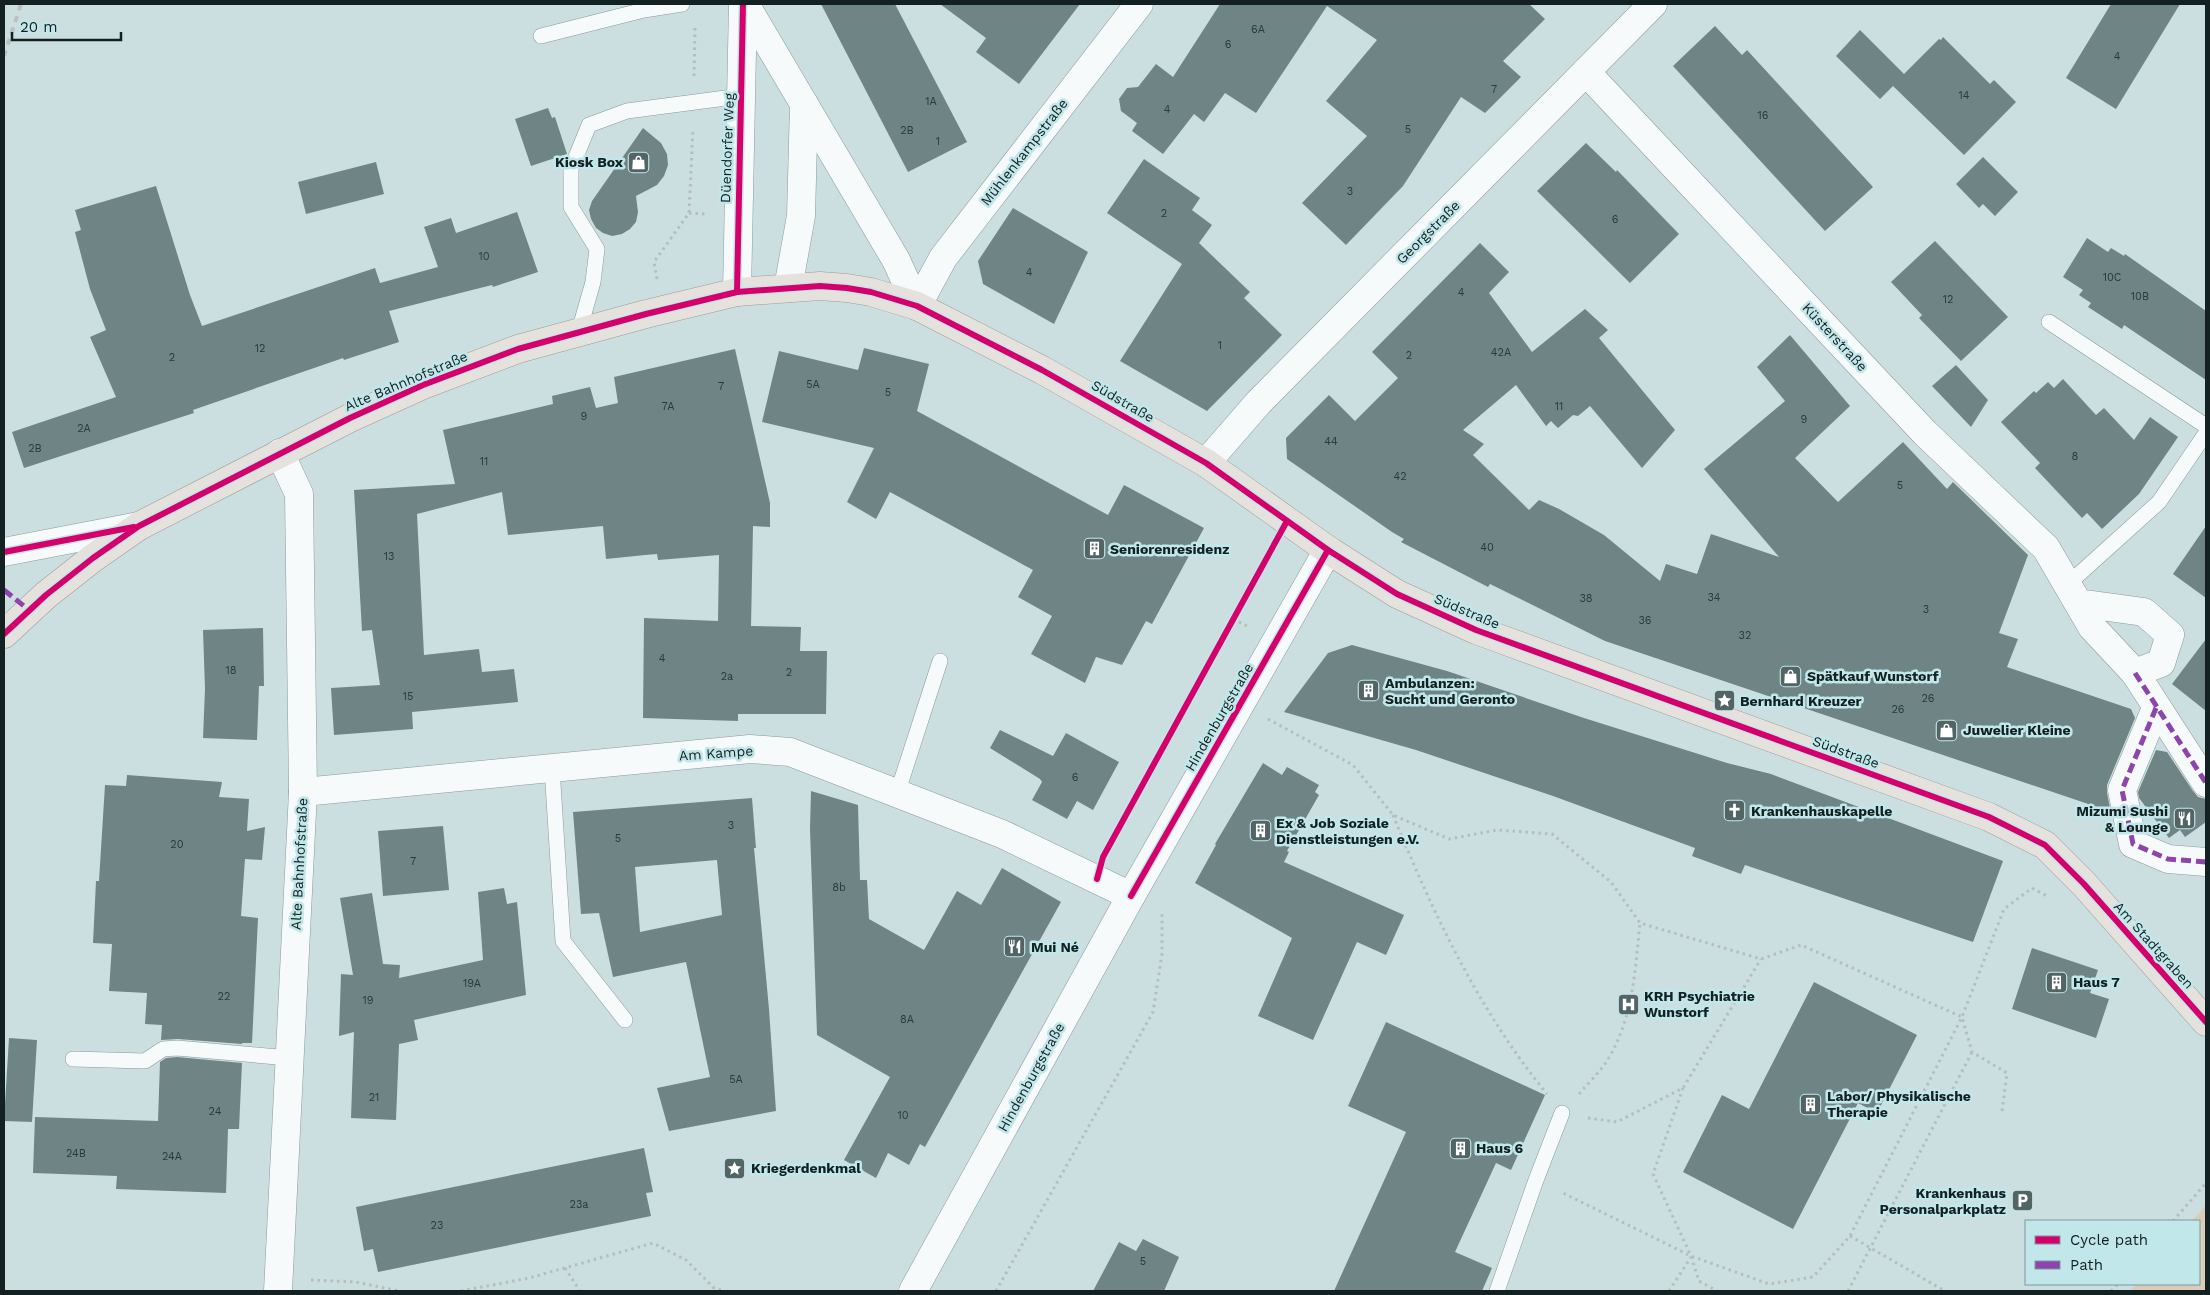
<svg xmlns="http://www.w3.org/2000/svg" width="2210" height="1295" viewBox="0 0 2210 1295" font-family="'Work Sans',sans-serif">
	<rect width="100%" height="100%" fill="#cbdfe1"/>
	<path fill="#dbccb9" d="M2206,1205V1291H2130L2136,1284H2199V1221H2192Z"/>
	<g fill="#6f8485" fill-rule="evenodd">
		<path d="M821,4H895L967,142L908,172Z"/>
		<path d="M940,4H1080L1019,84L976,52L986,38Z"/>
		<path d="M1220,4H1529L1545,19L1503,61L1521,77L1485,113L1461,97L1403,186L1346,245L1302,203L1367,136L1326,101L1377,40L1327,6L1256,113L1225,93L1204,122L1194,114L1163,154L1132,131L1137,123L1121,111L1119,99L1127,88L1138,87L1156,64L1173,77Z"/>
		<path d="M2111,4H2180L2116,109L2066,78Z"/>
		<path d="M1715,26L1742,55L1747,50L1873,187L1825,231L1673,66Z"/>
		<path d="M1860,30L1904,74L1939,39L1941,40L1943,37L1990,84L1994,80L2016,102L1964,155L1893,86L1880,99L1836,56Z"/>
		<path d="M548,108L552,118L555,117L567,154L531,166L515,119Z"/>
		<path d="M643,128L661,143L667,154L668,165L664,176L657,185L636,196L638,212L636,222L630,229L622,234L612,236L603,233L596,228L591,219L589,210L592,201Z"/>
		<path d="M1586,143L1616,172L1617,170L1679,234L1630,283L1537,191Z"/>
		<path d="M1983,157L2018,192L1995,216L1983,204L1979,208L1956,184Z"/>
		<path d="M1144,159L1200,198L1192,210L1212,225L1199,243L1250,292L1244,298L1282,335L1207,411L1120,361L1182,264L1107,213Z"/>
		<path d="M376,162L384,194L306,214L298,182Z"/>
		<path d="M156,186L190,295L202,326L375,268L380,283L438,267L424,227L451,218L456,233L517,212L538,272L493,287L492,285L389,311L399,342L344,360L343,358L193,410L194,413L24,468L12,432L116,397L90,337L106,330L90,289L75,232L81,230L75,210Z"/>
		<path d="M1013,208L1088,252L1054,324L983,284L978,261Z"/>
		<path d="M2087,238L2108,252L2111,248L2124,256L2125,254L2206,311V380L2124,325L2122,329L2088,307L2091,303L2079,295L2083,290L2063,277Z"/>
		<path d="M1935,241L2008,317L1961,361L1919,318L1922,315L1891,282Z"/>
		<path d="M1480,243L1509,272L1489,293L1532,352L1585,309L1608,330L1599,338L1675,430L1642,468L1590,406L1578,416L1573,415L1558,428L1551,421L1546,426L1516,385L1463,430L1484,444L1473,455L1529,510L1539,500L1559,509L1604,535L1660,581L1666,564L1697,574L1711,534L1779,557L1704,469L1785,401L1757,367L1790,335L1850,406L1795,458L1838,502L1903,442L1947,489L1953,482L2028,555L1999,633L2018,639L2007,667L2131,709L2135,718L2107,785V793L2110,808L2106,810L1605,641L1490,584L1488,587L1401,542L1404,539L1392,532L1287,459L1286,438L1329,395L1355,421L1398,378L1372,352Z"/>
		<path d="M864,348L929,364L917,411L1108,515L1124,485L1204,528L1152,624L1146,621L1122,665L1096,657L1085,683L1031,654L1052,616L1018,597L1033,570L890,492L876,519L847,502L874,448L762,422L779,351L858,370Z"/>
		<path d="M735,349L770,503V527L753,526L751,626L801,627L800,651H827L826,714H738V721L643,718L644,618L718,621L719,555L658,560L657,554L645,555L606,559L603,526L508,535L502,492L417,514L424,655L479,649L482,672L514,669L518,702L412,712L413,729L334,735L331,688L380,685L372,630L362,631L354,490L455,484L443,430L553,404L552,396L590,387L596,408L618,403L614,377Z"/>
		<path d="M1956,365L1988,400L1971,427L1932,386Z"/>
		<path d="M2063,379L2096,415L2104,408L2134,440L2150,417L2178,437L2139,494L2102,529L2087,513L2082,518L2035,468L2040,463L2001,422L2034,391L2036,393L2048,382L2054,388Z"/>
		<path d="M2206,526V598L2173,574Z"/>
		<path d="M263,628L264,686H259L257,740L203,738L205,689L203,630Z"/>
		<path d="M2206,639V711L2172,684Z"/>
		<path d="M1352,645L1447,671L1584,718L1727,763L1771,774L2003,861L1973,942L1745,865L1741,874L1692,856L1695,848L1553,796L1416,750L1284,712L1328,653Z"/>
		<path d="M1000,730L1053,756L1066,733L1119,762L1093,810L1077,801L1067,819L1032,800L1042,782L1040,779L990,748Z"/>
		<path d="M2156,750L2167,752L2193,791L2198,797L2206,799V822L2185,837L2180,830L2169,838L2139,798L2138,792Z"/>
		<path d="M1263,763L1282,775L1287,767L1319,785L1315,792L1319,795L1287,851L1289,852L1284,862L1404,915L1386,955L1357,942L1313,1040L1258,1016L1292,938L1195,883L1216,845L1215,844Z"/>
		<path d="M127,775L222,782L219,797L249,799L247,831L265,827L262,860L245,859L241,916L258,918L252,1043H242V1044L178,1039L161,1040L162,1025L145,1024L147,993L109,991L112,944L93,943L96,881H99L105,785L126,786Z"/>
		<path d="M811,791L858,805L860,880H867L869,919L924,950L957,891L981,905L1002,868L1061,902L925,1147L920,1144L909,1165L888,1153L876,1178L844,1160L890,1077L817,1035L810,829Z"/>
		<path d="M752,798L756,848H754L769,1009L776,1111L669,1131L657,1088L710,1077L686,962L613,977L599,913L581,914L573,812ZM717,860L722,915L640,932L635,867Z"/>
		<path d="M443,826L449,890L383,896L378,831Z"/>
		<path d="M504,888L507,904L517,902L526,995L414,1020L418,1040L399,1044L396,1120L351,1118L354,1032L339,1036L341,974L353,975L340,898L372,893L383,964L400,965L399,978L483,960L478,892Z"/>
		<path d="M2032,948L2098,970L2090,993L2109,999L2096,1038L2012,1009Z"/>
		<path d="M1814,982L1917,1035L1877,1113L1858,1103L1793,1229L1683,1172L1722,1095L1749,1109Z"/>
		<path d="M1386,1022L1545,1095L1511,1170L1496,1163L1455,1252L1492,1268L1482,1291H1334L1406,1132L1348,1106Z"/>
		<path d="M9,1038L37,1040L32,1122L4,1121Z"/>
		<path d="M177,1057L242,1063L239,1129H228L226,1193L116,1189L117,1176L33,1173L35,1117L158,1121L160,1062L166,1058Z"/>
		<path d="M644,1148L653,1192L646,1193L651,1216L378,1272L373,1249L364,1251L356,1207Z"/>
		<path d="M1143,1239L1179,1257L1164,1291H1093L1119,1242L1136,1251Z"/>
	</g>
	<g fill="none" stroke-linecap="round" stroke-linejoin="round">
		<defs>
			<g id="lane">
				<path d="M541,36L644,10L682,4"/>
				<path d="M2049,322L2206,426"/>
				<path d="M579,331L593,282L597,249L571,207V169L589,125L627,111L741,96"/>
				<path d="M2067,585L2159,502L2206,433"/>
				<path d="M552,768L563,941L625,1020"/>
				<path d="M897,794L940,661"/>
				<path d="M73,1059L145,1061L163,1049L177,1048L289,1058"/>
				<path d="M1497,1291L1536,1180L1562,1113"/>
			</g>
			<g id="street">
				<path d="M745,4L804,104L801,216L788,288"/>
				<path d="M1586,72L1925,433L2046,548L2092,627L2135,673L2161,663L2170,635L2144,612L2078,603"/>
				<path d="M804,104L896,260L917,306"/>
				<path d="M737,292L743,4"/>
				<path d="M917,306L943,258L1139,4"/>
				<path d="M1206,463L1259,402L1653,4"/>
				<path d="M2135,673L2206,783"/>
				<path d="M2156,708L2122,790L2133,844L2168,859L2206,862"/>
				<path d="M303,792L750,749L790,752L1002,834L1131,896"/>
				<path d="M278,1291L303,792L299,494L280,453"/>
				<path d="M913,1291L1131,896L1328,550"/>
			</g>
			<path id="secondary" d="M4,552L139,526"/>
			<path id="primary" d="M4,634L46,595L93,558L139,526L350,418L423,385L518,349L646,314L737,292L820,286L847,288L871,292L917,306L1042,370L1206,463L1328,550L1397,594L1476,630L1989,817L2045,845L2084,884L2206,1022"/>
		</defs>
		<use href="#lane" stroke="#8a999a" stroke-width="16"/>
		<use href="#street" stroke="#8a999a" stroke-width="29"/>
		<use href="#secondary" stroke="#8a999a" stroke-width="29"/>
		<use href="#primary" stroke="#9d9c93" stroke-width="29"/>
		<g stroke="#b6bdbd" stroke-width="3" stroke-dasharray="2.5 4" stroke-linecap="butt">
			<path d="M694,76L695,27"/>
			<path d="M689,213L705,214"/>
			<path d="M657,279L654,262L689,213L693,129"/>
			<path d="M1233,619L1247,626"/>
			<path d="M1268,719L1353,765L1393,815L1449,839L1497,830L1552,834L1611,882L1640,923L1761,959L1801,945L1962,1017L1850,1236L1813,1277L1769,1284L1691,1256L1561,1192"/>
			<path d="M1393,815C1433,913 1479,1011 1547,1094"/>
			<path d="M1683,1088L1653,1174L1691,1256L1699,1281L1717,1291"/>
			<path d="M1579,1094C1588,1083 1599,1073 1607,1061C1633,1019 1635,972 1640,923"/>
			<path d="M2002,1111L2007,1073L1972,1052L1962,1017L2004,909L2032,888L2047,896"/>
			<path d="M1588,1118L1617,1122L1683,1088L1761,959"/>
			<path d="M2173,1221L2206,1183"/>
			<path d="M1850,1236L1945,1291"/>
			<path d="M565,1268L580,1291"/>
			<path d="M311,1280L356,1282L399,1291"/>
			<path d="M461,1291L529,1278L653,1243L686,1260L714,1288L725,1291"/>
			<path d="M996,1291L1153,1012L1162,954V911"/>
			<path d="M1669,1291L1691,1257"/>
			<path d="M1848,1291L1972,1052"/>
			<path d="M2111,1291L2118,1284"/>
		</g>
		<use href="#lane" stroke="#f7fafa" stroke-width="15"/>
		<use href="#street" stroke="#f7fafa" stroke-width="28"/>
		<use href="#secondary" stroke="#f7fafa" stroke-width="28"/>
		<use href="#primary" stroke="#e5e2de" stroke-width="28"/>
		<path stroke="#bbc0c1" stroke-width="4" stroke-dasharray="6 6" stroke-linecap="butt" d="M4,56L21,4"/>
		<g stroke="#8e44ad" stroke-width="5" stroke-dasharray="10 5" stroke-linecap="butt">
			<path d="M4,590L29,610"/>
			<path d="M2135,673L2206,783"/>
			<path d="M2156,708L2122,790L2133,844L2168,859L2206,862"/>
		</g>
		<defs>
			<g id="cycleway">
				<path d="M737,292L743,4"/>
				<path d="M4,552L134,527"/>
				<path d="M4,634L46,595L93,558L139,526L350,418L423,385L518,349L646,314L737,292L820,286L847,288L871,292L917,306L1042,370L1206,463L1328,550L1397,594L1476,630L1989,817L2045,845L2084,884L2206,1022"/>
				<path d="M1097,879L1103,857L1287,521"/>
				<path d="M1131,896L1328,550"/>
			</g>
		</defs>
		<use href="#cycleway" stroke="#c2e7ea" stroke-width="9"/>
		<use href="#cycleway" stroke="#d6006c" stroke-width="6"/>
	</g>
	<defs>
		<symbol id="shop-square" viewBox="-11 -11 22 22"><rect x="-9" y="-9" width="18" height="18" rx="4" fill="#536465" stroke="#c2e7ea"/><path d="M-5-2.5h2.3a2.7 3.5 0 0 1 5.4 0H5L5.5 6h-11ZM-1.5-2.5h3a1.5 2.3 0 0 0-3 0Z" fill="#fff"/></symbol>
		<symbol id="building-square" viewBox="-11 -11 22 22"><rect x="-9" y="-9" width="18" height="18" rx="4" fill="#536465" stroke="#c2e7ea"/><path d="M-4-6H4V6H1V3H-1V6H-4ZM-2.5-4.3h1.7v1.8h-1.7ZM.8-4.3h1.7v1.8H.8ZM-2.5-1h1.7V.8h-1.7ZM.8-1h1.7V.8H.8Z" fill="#fff"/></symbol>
		<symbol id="sight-square" viewBox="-11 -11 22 22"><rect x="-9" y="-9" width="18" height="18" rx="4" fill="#536465" stroke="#c2e7ea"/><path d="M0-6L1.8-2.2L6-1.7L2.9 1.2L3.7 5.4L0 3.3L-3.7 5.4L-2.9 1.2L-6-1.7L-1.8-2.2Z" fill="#fff"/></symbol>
		<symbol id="church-square" viewBox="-11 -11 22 22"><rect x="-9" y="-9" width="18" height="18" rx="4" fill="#536465" stroke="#c2e7ea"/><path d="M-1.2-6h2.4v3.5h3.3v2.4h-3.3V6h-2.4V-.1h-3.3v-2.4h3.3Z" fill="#fff"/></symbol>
		<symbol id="restaurant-square" viewBox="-11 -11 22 22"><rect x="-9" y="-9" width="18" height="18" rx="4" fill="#536465" stroke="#c2e7ea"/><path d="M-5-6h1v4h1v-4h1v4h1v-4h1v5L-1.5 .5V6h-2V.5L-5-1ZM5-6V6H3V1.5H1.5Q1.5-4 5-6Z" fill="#fff"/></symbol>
		<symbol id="hospital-square" viewBox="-11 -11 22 22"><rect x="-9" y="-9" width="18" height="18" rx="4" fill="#536465" stroke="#c2e7ea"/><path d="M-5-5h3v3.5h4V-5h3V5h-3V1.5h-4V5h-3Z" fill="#fff"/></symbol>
		<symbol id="parking-square" viewBox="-11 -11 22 22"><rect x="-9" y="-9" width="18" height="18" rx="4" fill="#536465" stroke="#c2e7ea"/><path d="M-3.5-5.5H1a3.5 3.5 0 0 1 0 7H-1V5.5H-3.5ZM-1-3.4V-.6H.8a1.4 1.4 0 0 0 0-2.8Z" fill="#fff"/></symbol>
	</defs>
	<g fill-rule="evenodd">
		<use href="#shop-square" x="626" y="150" width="25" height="25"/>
		<use href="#building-square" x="1082" y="536" width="25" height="25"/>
		<use href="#shop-square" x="1778" y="664" width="25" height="25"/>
		<use href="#building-square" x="1356" y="678" width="25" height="25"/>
		<use href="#sight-square" x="1712" y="688" width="25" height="25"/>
		<use href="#shop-square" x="1934" y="718" width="25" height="25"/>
		<use href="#church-square" x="1722" y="798" width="25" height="25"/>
		<use href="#restaurant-square" x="2172" y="806" width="25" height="25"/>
		<use href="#building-square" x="1248" y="818" width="25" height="25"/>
		<use href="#restaurant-square" x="1002" y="934" width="25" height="25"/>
		<use href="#building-square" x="2044" y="970" width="25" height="25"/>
		<use href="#hospital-square" x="1616" y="992" width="25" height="25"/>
		<use href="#building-square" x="1798" y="1092" width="25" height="25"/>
		<use href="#building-square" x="1448" y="1136" width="25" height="25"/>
		<use href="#sight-square" x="722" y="1156" width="25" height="25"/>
		<use href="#parking-square" x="2010" y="1188" width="25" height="25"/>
	</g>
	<g text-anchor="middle" stroke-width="5" stroke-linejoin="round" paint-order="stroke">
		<g font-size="11" fill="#2a3a3b">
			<text x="1258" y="33">6A</text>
			<text x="1228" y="48">6</text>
			<text x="2117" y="60">4</text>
			<text x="1494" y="93">7</text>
			<text x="1964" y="99">14</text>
			<text x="931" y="105">1A</text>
			<text x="1167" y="113">4</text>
			<text x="1763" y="119">16</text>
			<text x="1408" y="133">5</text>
			<text x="907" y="134">2B</text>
			<text x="938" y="145">1</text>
			<text x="1350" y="195">3</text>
			<text x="1164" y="217">2</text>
			<text x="1615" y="223">6</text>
			<text x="484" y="260">10</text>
			<text x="1029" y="276">4</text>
			<text x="2112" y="281">10C</text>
			<text x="1461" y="296">4</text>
			<text x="2140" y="300">10B</text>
			<text x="1948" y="303">12</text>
			<text x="1220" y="349">1</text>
			<text x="260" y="352">12</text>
			<text x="1501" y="356">42A</text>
			<text x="1409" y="359">2</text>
			<text x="172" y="361">2</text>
			<text x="813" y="388">5A</text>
			<text x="721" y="390">7</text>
			<text x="888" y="396">5</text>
			<text x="668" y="410">7A</text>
			<text x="1559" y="410">11</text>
			<text x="584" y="420">9</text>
			<text x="1804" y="423">9</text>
			<text x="84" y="432">2A</text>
			<text x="1331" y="445">44</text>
			<text x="35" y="452">2B</text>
			<text x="2075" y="460">8</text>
			<text x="484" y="465">11</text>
			<text x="1400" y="480">42</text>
			<text x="1900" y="489">5</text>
			<text x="1487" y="551">40</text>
			<text x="389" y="560">13</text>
			<text x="1714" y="601">34</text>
			<text x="1586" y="602">38</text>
			<text x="1926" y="613">3</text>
			<text x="1645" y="624">36</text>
			<text x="1745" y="639">32</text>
			<text x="662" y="662">4</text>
			<text x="231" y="674">18</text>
			<text x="789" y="676">2</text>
			<text x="727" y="680">2a</text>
			<text x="408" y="700">15</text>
			<text x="1928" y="702">26</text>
			<text x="1898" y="713">26</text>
			<text x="1075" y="781">6</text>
			<text x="731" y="829">3</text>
			<text x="618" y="842">5</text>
			<text x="177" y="848">20</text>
			<text x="413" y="865">7</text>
			<text x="839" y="891">8b</text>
			<text x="472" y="987">19A</text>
			<text x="224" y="1000">22</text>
			<text x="368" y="1004">19</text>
			<text x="907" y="1023">8A</text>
			<text x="736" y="1083">5A</text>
			<text x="374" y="1101">21</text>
			<text x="215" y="1115">24</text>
			<text x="903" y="1119">10</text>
			<text x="76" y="1157">24B</text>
			<text x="172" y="1160">24A</text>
			<text x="579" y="1208">23a</text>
			<text x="437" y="1229">23</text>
			<text x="1143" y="1265">5</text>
		</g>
		<g font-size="14" fill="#132122" stroke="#c2e7ea">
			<text transform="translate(727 148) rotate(-88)" y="5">Düendorfer Weg</text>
			<text transform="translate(1024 152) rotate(-52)" y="5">Mühlenkampstraße</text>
			<text transform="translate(1428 232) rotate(-45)" y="5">Georgstraße</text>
			<text transform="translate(1835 337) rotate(47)" y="5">Küsterstraße</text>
			<text transform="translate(406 381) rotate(-23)" y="5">Alte Bahnhofstraße</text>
			<text transform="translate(1123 401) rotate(30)" y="5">Südstraße</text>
			<text transform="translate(1467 611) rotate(23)" y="5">Südstraße</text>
			<text transform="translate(1219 717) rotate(-60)" y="5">Hindenburgstraße</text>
			<text transform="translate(1846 752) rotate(20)" y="5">Südstraße</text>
			<text transform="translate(716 753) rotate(-4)" y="5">Am Kampe</text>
			<text transform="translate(299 864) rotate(-87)" y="5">Alte Bahnhofstraße</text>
			<text transform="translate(2154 945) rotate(48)" y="5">Am Stadtgraben</text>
			<text transform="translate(1031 1077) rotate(-61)" y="5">Hindenburgstraße</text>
		</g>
		<g font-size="14" font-weight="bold" fill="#132122" stroke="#c2e7ea" text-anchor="start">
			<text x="623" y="167" text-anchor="end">Kiosk Box</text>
			<text x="1110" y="554">Seniorenresidenz</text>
			<text x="1807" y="681">Spätkauf Wunstorf</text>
			<text x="1385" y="688">Ambulanzen:<tspan x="1385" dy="16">Sucht und Geronto</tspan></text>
			<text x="1740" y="706">Bernhard Kreuzer</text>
			<text x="1963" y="735">Juwelier Kleine</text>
			<text x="1751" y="816">Krankenhauskapelle</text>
			<text x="2168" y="816" text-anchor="end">Mizumi Sushi<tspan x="2168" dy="16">&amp; Lounge</tspan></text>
			<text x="1276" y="828">Ex &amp; Job Soziale<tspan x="1276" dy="16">Dienstleistungen e.V.</tspan></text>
			<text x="1031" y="952">Mui Né</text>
			<text x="2073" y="987">Haus 7</text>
			<text x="1644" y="1001">KRH Psychiatrie<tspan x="1644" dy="16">Wunstorf</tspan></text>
			<text x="1827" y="1101">Labor/ Physikalische<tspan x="1827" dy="16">Therapie</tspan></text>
			<text x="1476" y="1153">Haus 6</text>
			<text x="751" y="1173">Kriegerdenkmal</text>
			<text x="2006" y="1198" text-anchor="end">Krankenhaus<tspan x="2006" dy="16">Personalparkplatz</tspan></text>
		</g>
	</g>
	<rect width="2210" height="1295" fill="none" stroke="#132122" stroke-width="10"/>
	<rect x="2025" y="1220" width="175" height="65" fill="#c2e7ea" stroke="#7c989a"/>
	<rect x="2035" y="1236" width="25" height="8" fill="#d6006c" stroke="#7c989a"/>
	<text x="2070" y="1245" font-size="15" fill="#132122">Cycle path</text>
	<rect x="2035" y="1261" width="25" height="8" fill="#8e44ad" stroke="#7c989a"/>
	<text x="2070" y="1270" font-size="15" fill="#132122">Path</text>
	<path d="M12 32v8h109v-8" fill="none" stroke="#132122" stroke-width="2.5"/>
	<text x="20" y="32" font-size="15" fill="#132122" stroke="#c2e7ea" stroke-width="4" paint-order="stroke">20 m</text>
</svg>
